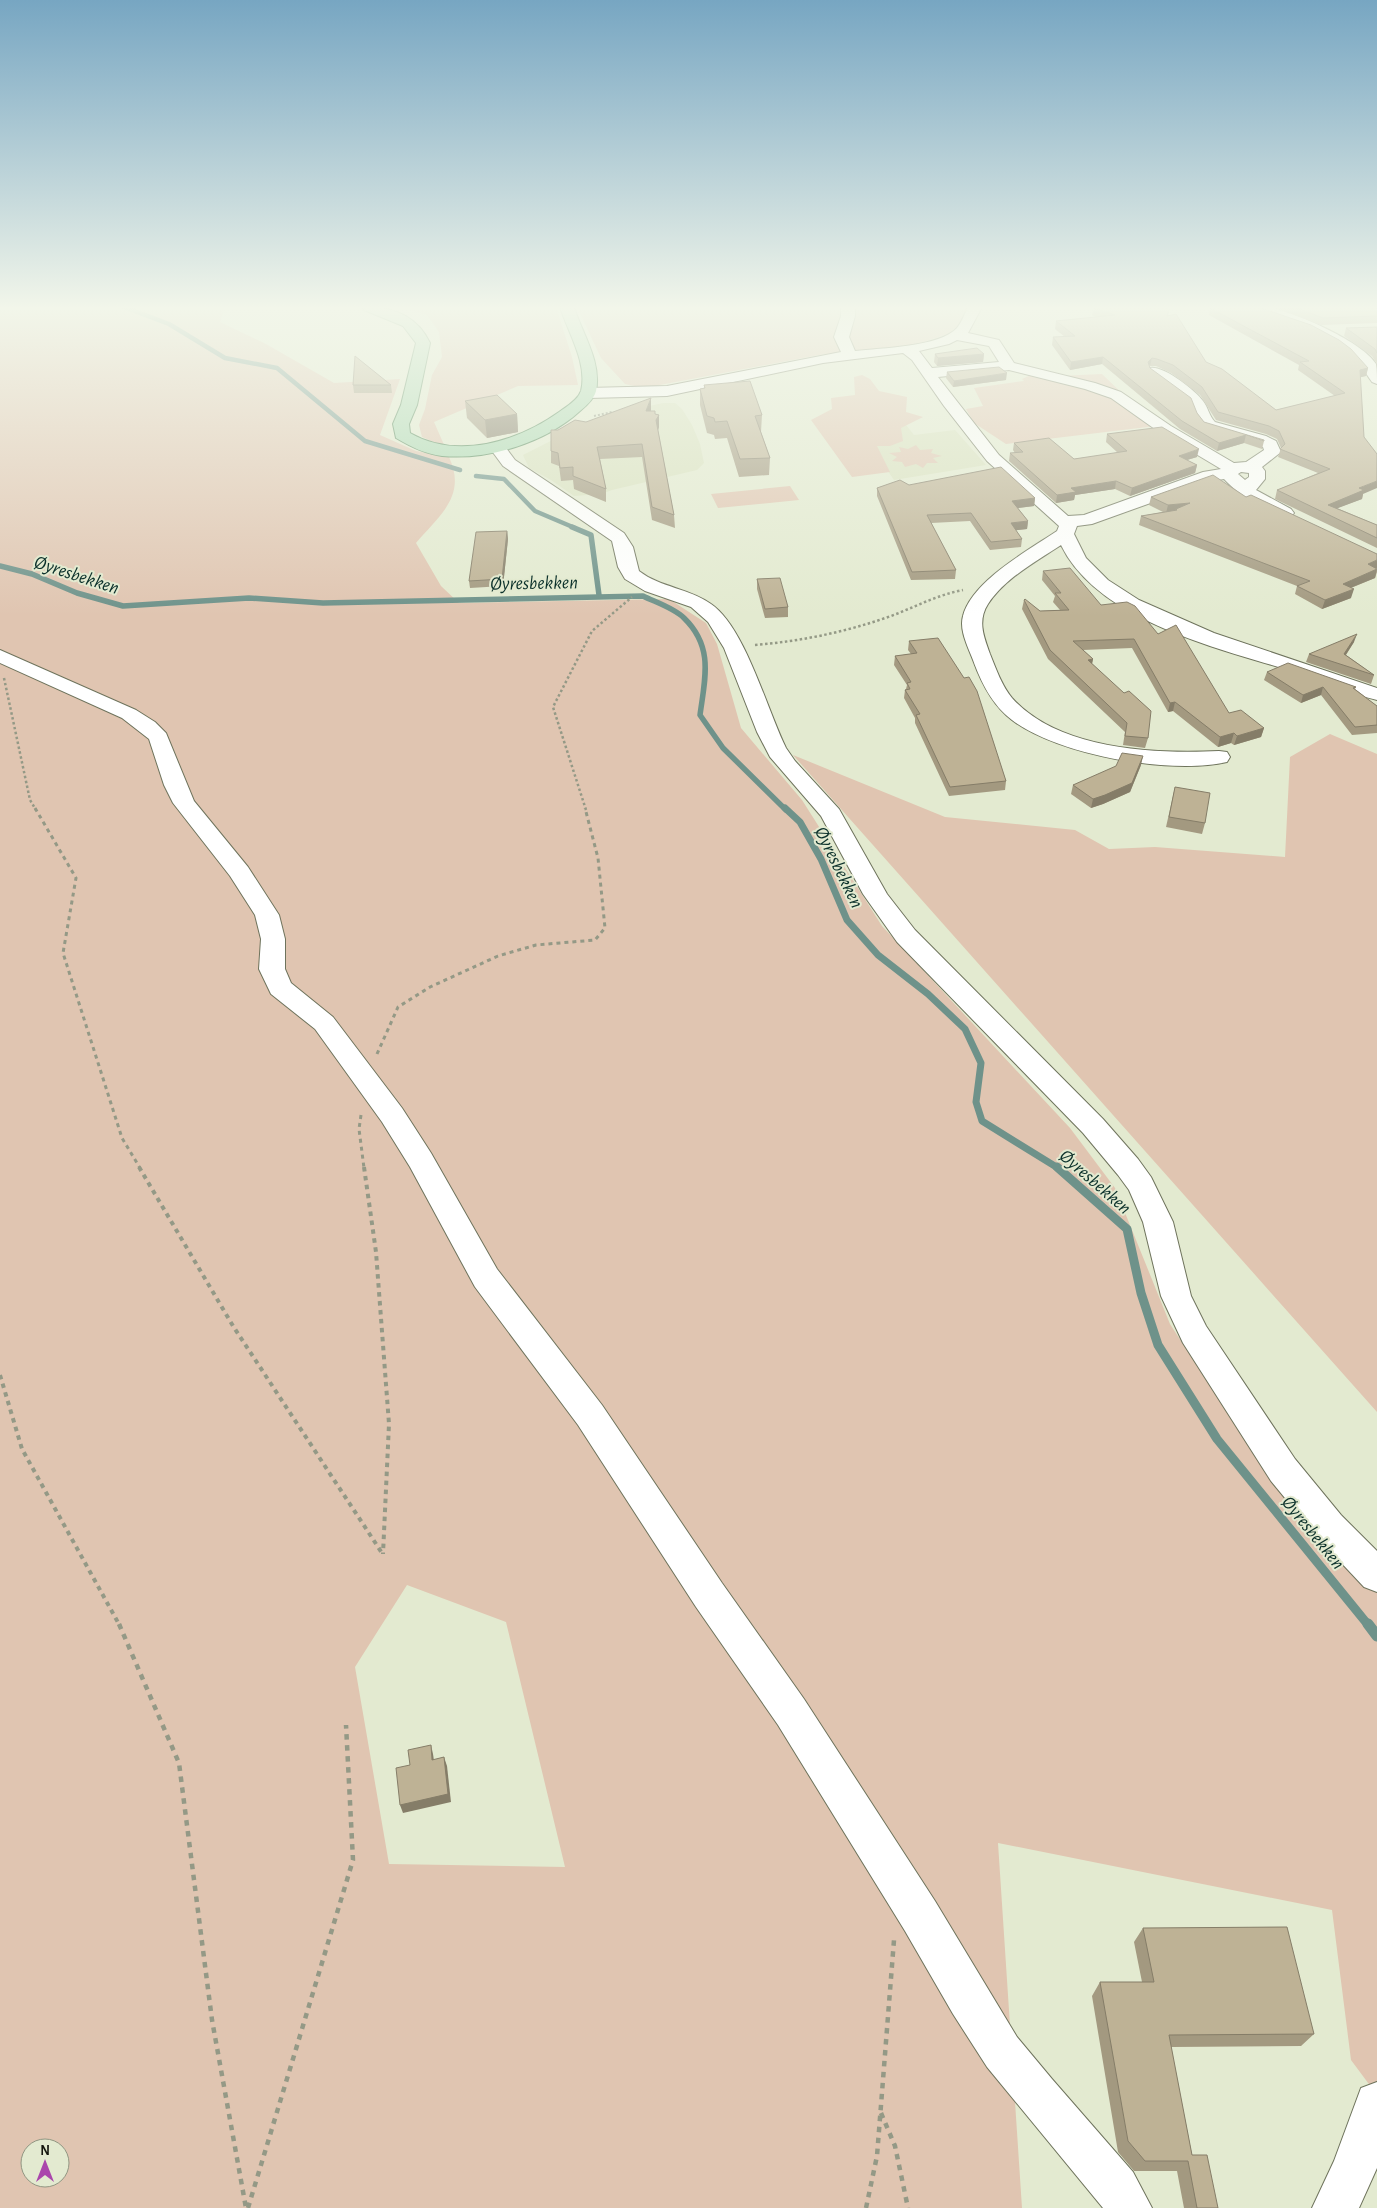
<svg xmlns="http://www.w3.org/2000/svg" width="1377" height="2208" viewBox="0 0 1377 2208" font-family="'Alegreya Sans',sans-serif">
	<rect width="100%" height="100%" fill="#e3ead0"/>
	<g fill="#d9e1bf">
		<path d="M663,403H675L682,409L692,425L700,444L704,463L697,470L612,490L601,494L574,496L551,480L529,468L523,455L596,418Z"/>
		<path d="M902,420L914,435L955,430L986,465L894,480L869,443Z"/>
	</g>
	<g fill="#e0c5b1" fill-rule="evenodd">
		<path d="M0,307H232L225,308L220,322L266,344L334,383L400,379L380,435L416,451L449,457C467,496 440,515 416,543L441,586L459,603L669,599L706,623L717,644L741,728L802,800L882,926L1070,1128L1115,1188L1170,1324L1267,1474L1377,1592V2095L1351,2060L1332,1910L998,1843L1022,2208H0ZM407,1585L506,1622L565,1867L389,1864L355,1667ZM30,2148H60V2178H30Z"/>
		<path d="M400,307H556L572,357L578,385L518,386L434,422L445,447L422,437L419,425L425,409L432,375L442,357L439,332L427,315Z"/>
		<path d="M577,307H968L959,325L948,334L914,345L819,355L644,388L625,384L601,358Z"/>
		<path d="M1033,374L1059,376L1102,374L1156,426L1006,444L974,423L966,409L983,406L974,388L1024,381L1022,379Z"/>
		<path d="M862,375L870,379L879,391L907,397L906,412L923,417L901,428L903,441L890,446H877L890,472L852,477L811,420L832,409L831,398L855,395L854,377Z"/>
		<path d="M916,445L920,450L933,449L931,453L942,456L933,458L938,463H927L923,468L916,464L905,467L902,462L892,461L897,457L889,453L901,452L899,447L908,449Z"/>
		<path d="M790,486L799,500L718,508L711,494Z"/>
		<path d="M1330,734L1377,754V1412L793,755L945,817L1075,830L1109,849L1155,847L1285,857L1290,757Z"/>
	</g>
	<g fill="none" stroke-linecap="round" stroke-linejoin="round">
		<g stroke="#6e928a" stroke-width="4.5">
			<path d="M124,307L169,324L225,358L277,368L365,441L460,470"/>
			<path d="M476,476L504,479L535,511L575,528"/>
		</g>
		<g stroke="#6e928a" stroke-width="5.5">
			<path d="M572,527L591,535L599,595"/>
			<path d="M0,566L32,574L77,593L123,606L249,598L323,603L643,596C655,602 674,608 684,618C714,647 705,678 700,715L723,748L786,810"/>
		</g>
		<path stroke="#6e928a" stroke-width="7" d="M785,808L800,822L821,859L847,920L878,955L928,994L965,1029L981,1063L976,1102L982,1121L1058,1168"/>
		<path stroke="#6e928a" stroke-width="9" d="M1057,1167L1127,1229L1141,1293L1158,1345L1217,1439L1369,1626"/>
		<path stroke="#6e928a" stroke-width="11" d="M1368,1624L1377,1636"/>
		<defs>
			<g id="minor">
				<path d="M841,307H855V316L849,337L855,351C880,348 940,347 957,328C962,322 965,313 968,307H982L968,333L999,340L1014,363L1095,383L1121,392L1171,426L1234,463L1246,462L1264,450L1263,447L1203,428L1197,420L1191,405L1150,374L1148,371L1150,368C1163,365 1195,390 1203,401C1208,407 1209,416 1215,422L1266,436L1276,441L1281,452L1262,467L1265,471V479L1256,490L1291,509L1294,513L1291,517C1272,521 1236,492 1224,479L1212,481L1092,524L1077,526L1074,534L1086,558L1108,580L1139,600L1214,633L1377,688V700C1351,694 1327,682 1302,674C1225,650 1099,623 1061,545C1037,561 1005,578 988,604C977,621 984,637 990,654C996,669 1002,686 1012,698C1059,750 1155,754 1219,751L1227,752L1230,757L1227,762C1171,775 1058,755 1012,720C992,705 981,682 973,660C968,647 959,630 963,616C972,581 1029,550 1057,531L1059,526L987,461L944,406L912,360L903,353L823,363L667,396L588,398L580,393L588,388L667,386L841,352L834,337L841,316ZM957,340L989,346L999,362L932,368L919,351L949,344ZM1009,370L1085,389L1111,398L1159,432L1221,469L1203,472L1084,515L1068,516L999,455L938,377ZM1241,472L1249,473V477L1245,480L1238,474Z"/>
				<path d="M1248,307C1254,307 1261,306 1267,307C1293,311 1363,342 1376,364C1377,370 1377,378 1377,384L1372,382C1368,377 1365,371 1361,366C1334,335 1288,324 1250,310Z"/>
				<path d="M497,442L503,444L515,460L624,533L633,547L639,571C661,588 689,588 711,604C745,627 767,710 786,748L795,761L839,809L887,894L915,930L1103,1119L1138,1159L1151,1177L1173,1222L1191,1296L1206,1326L1295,1459L1341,1515L1377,1551V1592L1364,1587L1317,1537L1271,1481L1183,1343L1161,1296L1143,1222L1129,1190L1118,1175L1083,1133L897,942L863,894L821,816L770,757L757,732L724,648L708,622L691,607L645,591L625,579L618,567L612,541L503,466L489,447Z"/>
				<path d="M0,650L136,710L155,722L166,733L194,801L248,867L279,915L285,939V969L291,983L333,1017L402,1108L431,1153L497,1269L602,1405L722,1583L804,1699L935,1901L1017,2037L1052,2079L1133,2172L1152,2208H1103L987,2067L953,2014L905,1931L778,1725L696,1607L578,1425L475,1287L410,1167L382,1122L315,1029L271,994L259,969L261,939L255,915L230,876L173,803L164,785L149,739L122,718L0,663Z"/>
				<path d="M1377,2082V2168L1359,2208H1312L1334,2161L1361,2088Z"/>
			</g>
			<path id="major" d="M362,307C391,306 417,315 430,343L417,405L409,424L410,433C457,460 517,442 559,412C566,407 578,400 581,391C588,363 568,333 560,307H574C582,333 602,362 596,391C594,399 586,406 580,411C545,443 489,460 442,456C425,454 411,447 396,438L393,424L401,405L416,343L403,326L364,310Z"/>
		</defs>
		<use href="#minor" stroke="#6e735c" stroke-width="2"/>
		<use href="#major" stroke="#508457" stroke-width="2"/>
		<path stroke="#949986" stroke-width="2" stroke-dasharray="2 2" stroke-linecap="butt" d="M594,416L612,412"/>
		<g stroke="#949986" stroke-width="2.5" stroke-dasharray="2.5 2.5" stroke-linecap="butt">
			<path d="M755,645C802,641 846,632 891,616C915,607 937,595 963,590"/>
			<path d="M4,678L30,800L36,810"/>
			<path d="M586,810L553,707L592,631L632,597"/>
		</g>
		<g stroke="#949986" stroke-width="3" stroke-dasharray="4 4" stroke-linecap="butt">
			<path d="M35,808L76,878L63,953L122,1138L140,1168"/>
			<path d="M377,1054L398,1007L430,987L498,956L536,945L595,940L605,928L598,858L585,808"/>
			<path d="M361,1115L359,1129L364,1168"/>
		</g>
		<g stroke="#949986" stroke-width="4" stroke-dasharray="4.5 4.5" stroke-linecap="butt">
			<path d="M139,1167L233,1326L382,1553"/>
			<path d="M364,1167L376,1252L389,1424L383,1554"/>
			<path d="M0,1375L22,1449L120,1626"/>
		</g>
		<g stroke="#949986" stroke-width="4.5" stroke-dasharray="5.5 5.5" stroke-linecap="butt">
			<path d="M119,1624L179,1763L212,2020L246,2208"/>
			<path d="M881,2113L895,2146L908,2208"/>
			<path d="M248,2208L353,1860L346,1725"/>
			<path d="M866,2208L877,2156L894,1940"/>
		</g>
		<use href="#minor" fill="#fff" fill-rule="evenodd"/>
		<use href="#major" fill="#a9d8b2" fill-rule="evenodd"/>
	</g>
	<g fill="#a39980">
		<path d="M1094,307L1168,316L1206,362L1276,410L1335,396L1298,370L1299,365L1209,315L1210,308L1368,368L1366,376L1360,377L1363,494L1362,499L1337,508L1377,525V548L1275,499L1277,490L1318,473L1278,457L1281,448L1277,439L1266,434L1216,420L1200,395L1171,373L1156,366H1150V368L1197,413L1204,422L1264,441L1262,449L1244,443L1217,451L1180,429L1102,364L1070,370L1052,345L1053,337H1065L1055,329L1056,321L1096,317L1092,315Z"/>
		<path d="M1273,307H1377V323L1321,325Z"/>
		<path d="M1377,327V364L1372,356L1344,336L1346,328Z"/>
		<path d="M935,354H984L983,362L937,366L934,362Z"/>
		<path d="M947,372L1006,380L953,387L946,378Z"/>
		<path d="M353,385H391L392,393H354Z"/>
		<path d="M704,385L762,415L761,432L770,458L769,475L739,477L727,438L715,439L714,435L707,433L700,405V389L704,388Z"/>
		<path d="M465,401L517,414L518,432L487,438L467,418Z"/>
		<path d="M651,410V411L655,414L659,415V427L658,430L674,515L675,528L652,520L642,457L600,459L606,489V502L574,489L573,480L561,481L559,466L551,463V451L558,430L586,422Z"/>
		<path d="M1107,434L1197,457L1187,460L1197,465L1195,473L1130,496L1115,489L1075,495L1074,500L1056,503L1009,461L1010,453H1015L1013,450L1014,443L1074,459L1118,453L1106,442Z"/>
		<path d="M909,485L1035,498L1034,506L1018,508L1028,521L1027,529L1016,530L1022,539L1021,547L990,550L970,521L931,523L956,570L955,579L911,580L877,496V488Z"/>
		<path d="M1151,497H1246L1377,569V572L1375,578L1351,588V598L1322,609L1295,594L1297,586L1139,525L1141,516L1163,512L1149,505Z"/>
		<path d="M507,531L508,539L503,586L470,588L469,581Z"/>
		<path d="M1043,571L1101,605L1158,634L1229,713L1264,728L1261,737L1234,745L1231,743L1218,747L1173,711L1168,712L1132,648L1083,650L1093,659L1092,664L1148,738L1145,748L1123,745L1125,732L1048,659L1022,609L1024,600L1040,611L1060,610L1053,602L1055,596L1042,580Z"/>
		<path d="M757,579L788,607V617L765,618L757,589Z"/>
		<path d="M909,641L1006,781L1005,790L949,796L915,723V718L904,698L905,690L906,689L907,685L894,665L895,656L911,654L908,650Z"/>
		<path d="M1354,642L1346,655L1374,675L1371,684L1306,662L1309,654Z"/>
		<path d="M1267,672L1356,687L1355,689L1377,706V733L1352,735L1321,695L1301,703L1264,680Z"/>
		<path d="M1141,765L1130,792L1103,804L1091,808L1071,794L1073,785Z"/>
		<path d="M1175,787L1205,823L1202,834L1166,827Z"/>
		<path d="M1143,1928L1314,2034L1301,2046L1171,2047L1192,2155L1218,2208H1184L1177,2171H1134L1118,2152L1092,1996L1100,1982H1142L1134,1942Z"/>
	</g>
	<g fill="#857d68">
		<path d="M984,354L983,362L937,366L938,358Z"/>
		<path d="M1103,357L1102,364L1070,370L1071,362Z"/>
		<path d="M1152,358L1150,366L1148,362Z"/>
		<path d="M1368,368L1366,376L1357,378L1360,370Z"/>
		<path d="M1007,373L1006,380L953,387L954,381Z"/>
		<path d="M651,398V410L647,424L646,411Z"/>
		<path d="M517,414L518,432L487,438L485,420Z"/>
		<path d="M659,415V427L657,433L656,420Z"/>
		<path d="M1246,435L1244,443L1217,451L1219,443Z"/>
		<path d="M1199,449L1197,457L1177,463L1179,456Z"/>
		<path d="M1197,465L1195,473L1130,496L1132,488Z"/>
		<path d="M1116,481L1115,489L1075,495L1074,500L1056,503L1057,495L1071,488Z"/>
		<path d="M1377,481V488L1363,494L1362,499L1325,513L1328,505L1359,488Z"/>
		<path d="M1035,498L1034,506L1010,509L1012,501Z"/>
		<path d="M1190,503L1176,509L1175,512L1166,513L1168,505Z"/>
		<path d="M1028,521L1027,529L1009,531L1011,523Z"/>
		<path d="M507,531L508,539L503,586L502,579Z"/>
		<path d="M1377,560V568L1365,573L1368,564Z"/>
		<path d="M1377,569L1375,578L1340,592L1343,584Z"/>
		<path d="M1354,589L1351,598L1322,609L1325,600Z"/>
		<path d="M1357,634L1354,642L1341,662L1344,654Z"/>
		<path d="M1093,659L1091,668L1088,660Z"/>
		<path d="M1323,687L1321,695L1301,703L1303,695Z"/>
		<path d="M1175,702L1173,711L1168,712L1170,703Z"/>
		<path d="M1264,728L1261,737L1234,745L1237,736Z"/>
		<path d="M1234,733L1231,743L1218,747L1220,737Z"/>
		<path d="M1143,756L1141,765L1130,792L1103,804L1091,808L1093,799Z"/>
		<path d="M431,1745L433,1754L435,1768L432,1760Z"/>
		<path d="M444,1757L447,1766L451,1802L403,1813L400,1805Z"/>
	</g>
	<g fill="#beb295" stroke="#857d68">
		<path d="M1094,307H1170L1167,316L1176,314L1206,362L1222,369L1276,410L1345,393L1300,362L1309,361L1210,308L1216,307H1258L1311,325L1339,340L1351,349L1368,368L1360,370L1364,437L1377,454V481L1359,488L1364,490L1328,505L1377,525V538L1277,490L1330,469L1280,449L1285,444L1279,431L1269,426L1218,412L1202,387L1173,365L1157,359L1152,358L1148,362L1150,368L1191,398L1197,413L1204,422L1264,440V441L1246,435L1219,443L1182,421L1103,357L1071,362L1053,337L1075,336L1056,321L1115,315L1093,308Z"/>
		<path d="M1294,307H1377V316L1323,318Z"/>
		<path d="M1377,327V353L1375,349L1346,328Z"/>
		<path d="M977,348L984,354L938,358L935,354Z"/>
		<path d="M355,356L391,385H353Z"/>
		<path d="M999,367L1007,373L954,381L947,372Z"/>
		<path d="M750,381L762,415L755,416L770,458L740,459L727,421L715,422L714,418L707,416L700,389L705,388L704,385Z"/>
		<path d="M497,395L517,414L485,420L465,401Z"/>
		<path d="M651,398L646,411H655V414L659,415L656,420L674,515L652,507L642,444L597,447L606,489L573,476V467L560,468L558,453L551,451V430H558L575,420L586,422Z"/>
		<path d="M1162,427L1199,449L1179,456L1197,465L1132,488L1116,481L1071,488L1076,492L1057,495L1010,453L1023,452L1014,443L1049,438L1074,459L1127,451L1107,434Z"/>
		<path d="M1001,467L1035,498L1012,501L1028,521L1011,523L1022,539L991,542L971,513L927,515L956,570L912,572L877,488L900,480L909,485Z"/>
		<path d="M1213,475L1246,497L1251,495L1377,554V560L1368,564L1377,569L1343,584L1354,589L1325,600L1297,586L1310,581L1141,516L1177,510L1176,509L1190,503L1168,505L1151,497Z"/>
		<path d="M507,531L502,579L469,581L476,532Z"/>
		<path d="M1070,568L1101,605L1127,602L1135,606L1158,634L1176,625L1229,713L1241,710L1264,728L1237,736L1234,733L1220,737L1175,702L1170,703L1134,639L1073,641L1093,659L1088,660L1124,693L1129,691L1151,711L1148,738L1125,736L1127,723L1050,650L1024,600L1025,599L1040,611L1069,610L1055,593H1061L1043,571Z"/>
		<path d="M780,578L788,607L765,609L757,579Z"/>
		<path d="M1357,634L1344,654L1374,675L1309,654Z"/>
		<path d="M938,638L964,678L969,677L977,691L1006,781L950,787L916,715L920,714L905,690L910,689L907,683L911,682L895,656L917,653L909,641Z"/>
		<path d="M1288,663L1356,687L1353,688L1377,706V725L1355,727L1323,687L1303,695L1267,672Z"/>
		<path d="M1122,753L1143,756L1132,783L1105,795L1093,799L1073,785L1116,766Z"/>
		<path d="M1175,787L1210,793L1205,823L1169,817Z"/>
		<path d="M431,1745L432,1760L444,1757L448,1794L400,1805L396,1768L410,1765L408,1750Z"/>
		<path d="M1287,1927L1314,2034L1169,2035L1192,2155H1207L1218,2208H1197L1188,2161H1145L1128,2141L1100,1982H1154L1143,1928Z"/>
	</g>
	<linearGradient id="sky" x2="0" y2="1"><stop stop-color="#77a6c2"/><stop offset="0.5" stop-color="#f2f6ea"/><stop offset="1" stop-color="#f2f6ea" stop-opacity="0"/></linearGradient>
	<rect width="1377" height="616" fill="url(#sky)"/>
	<g text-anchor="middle" stroke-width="4" stroke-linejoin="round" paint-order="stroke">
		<g font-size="19" font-style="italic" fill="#0c312b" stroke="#e3ead0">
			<text transform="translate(77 574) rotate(18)" y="7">Øyresbekken</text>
			<text transform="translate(534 582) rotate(-1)" y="7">Øyresbekken</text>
			<text transform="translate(840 867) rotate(64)" y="7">Øyresbekken</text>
			<text transform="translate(1096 1181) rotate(41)" y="7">Øyresbekken</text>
			<text transform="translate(1314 1532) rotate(51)" y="7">Øyresbekken</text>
		</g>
	</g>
	<g transform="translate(45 2163)"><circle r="24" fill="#e3ead0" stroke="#919682"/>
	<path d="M0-4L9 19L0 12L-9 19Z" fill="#aa46ac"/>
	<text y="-8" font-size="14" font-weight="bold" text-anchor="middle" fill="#15170e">N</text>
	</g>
</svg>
